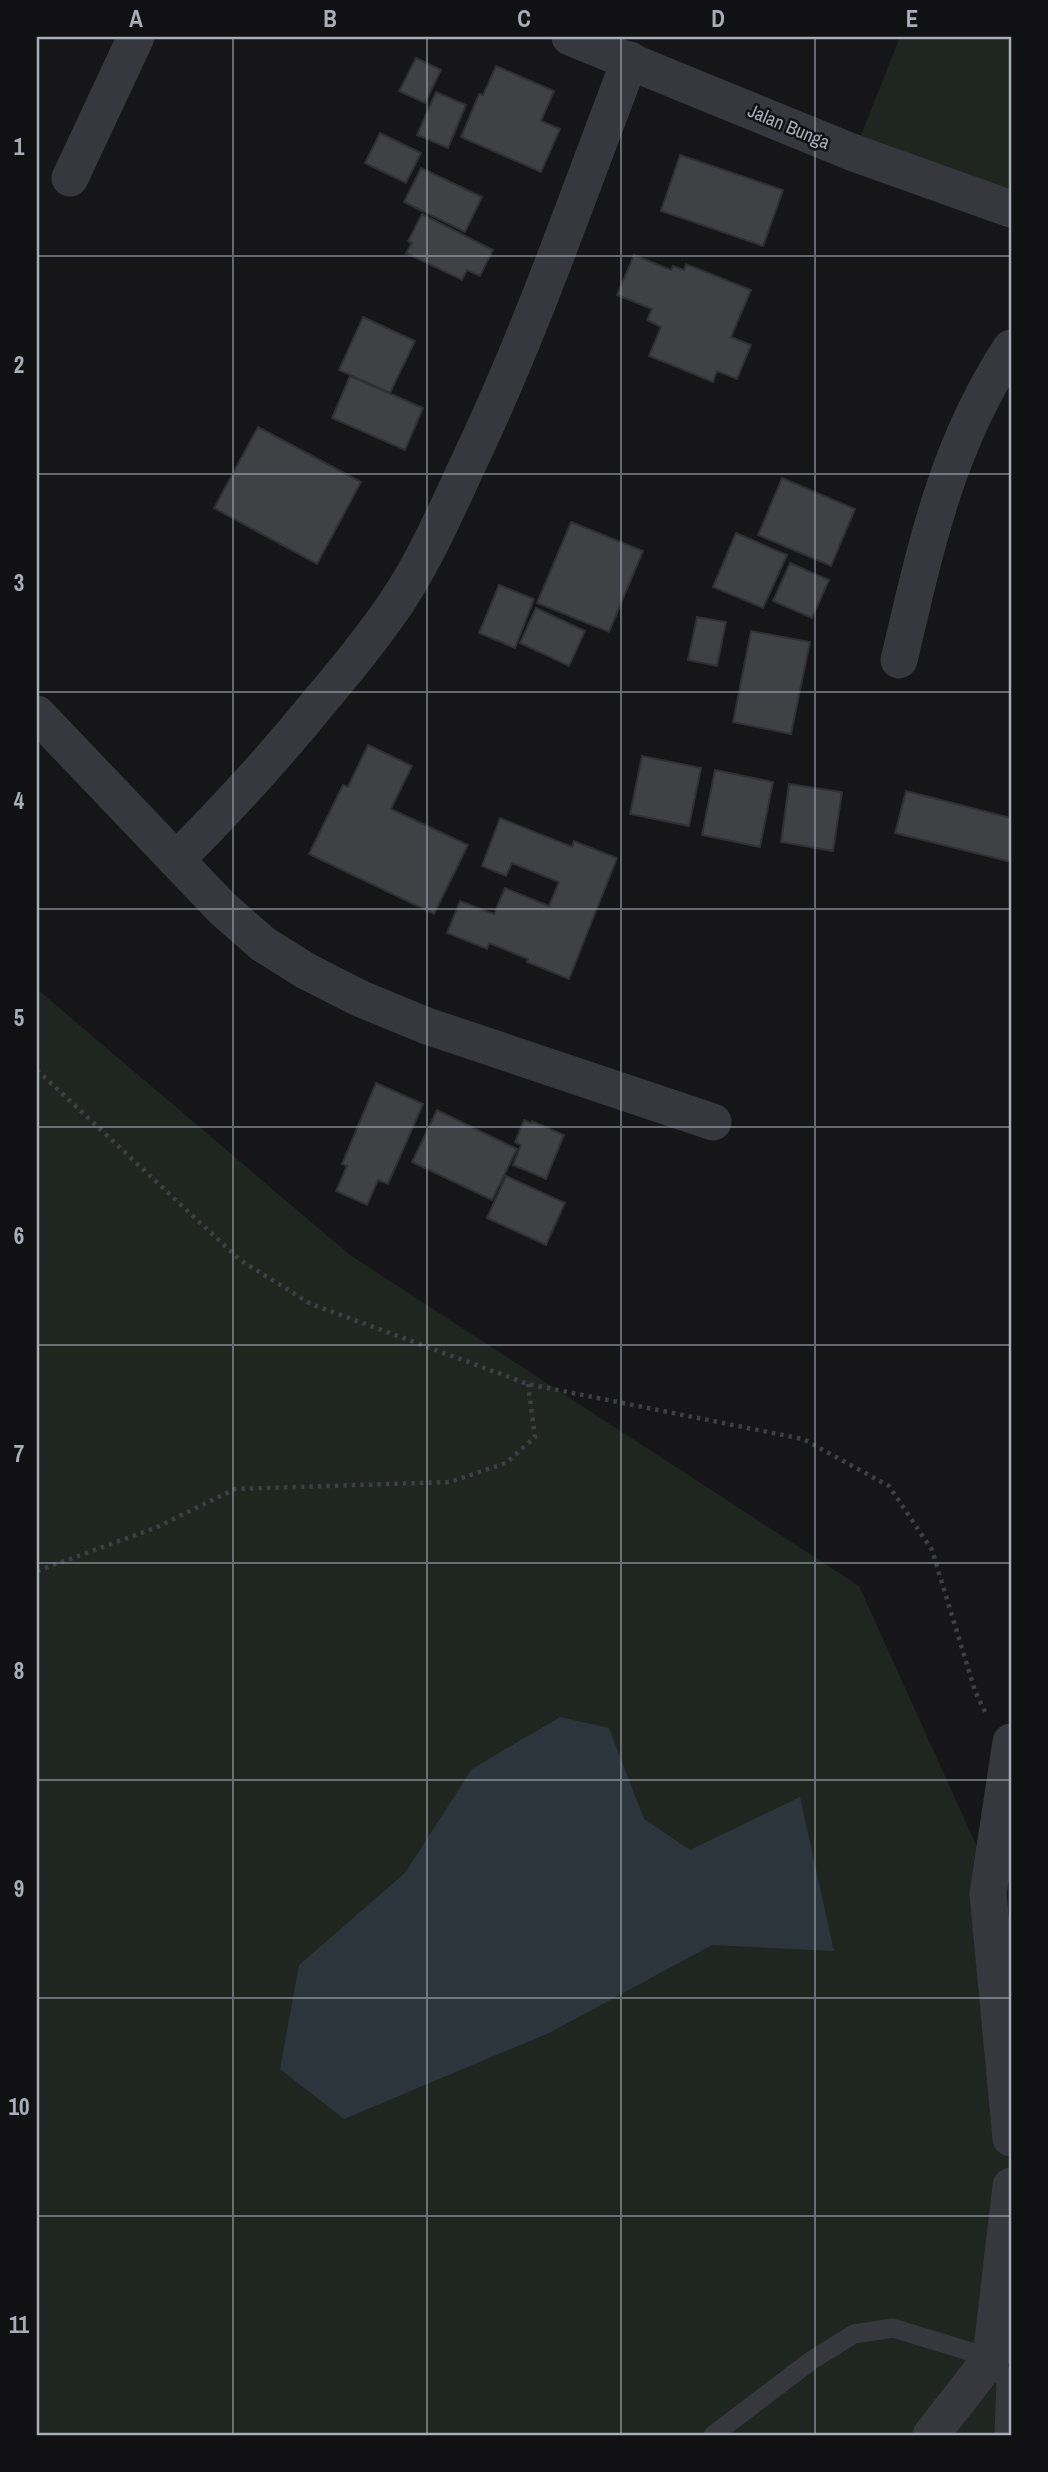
<svg xmlns="http://www.w3.org/2000/svg" width="1048" height="2472" viewBox="0 0 1048 2472" font-family="'Archivo Narrow',sans-serif">
	<rect width="100%" height="100%" fill="#161618"/>
	<g fill="#1e261f">
		<path d="M900,37H1011V215L854,153Z"/>
		<path d="M37,989L350,1255L859,1586L1011,1922V2435H37Z"/>
	</g>
	<path fill="#2c353c" d="M560,1717L609,1728L644,1819L690,1850L800,1797L834,1951L712,1945L549,2033L344,2119L280,2069L299,1965L405,1873L472,1769Z"/>
	<g fill="#404145" stroke="#303034" stroke-width="2">
		<path d="M416,58L441,70L425,103L399,91Z"/>
		<path d="M496,66L554,91L541,121L560,129L541,172L461,137L479,94L483,95Z"/>
		<path d="M436,92L466,105L448,148L417,135Z"/>
		<path d="M380,133L421,153L406,183L365,163Z"/>
		<path d="M680,155L783,190L763,246L661,211Z"/>
		<path d="M421,168L482,197L465,232L404,202Z"/>
		<path d="M422,214L493,250L480,276L467,270L462,280L406,253L412,243L408,241Z"/>
		<path d="M634,255L671,270L673,266L684,270L686,264L751,290L731,337L751,345L737,379L717,371L713,382L649,356L661,327L647,320L652,309L617,295Z"/>
		<path d="M363,317L415,341L390,393L339,370Z"/>
		<path d="M350,376L423,408L405,450L332,418Z"/>
		<path d="M258,427L361,482L317,564L214,508Z"/>
		<path d="M782,478L855,509L831,566L758,535Z"/>
		<path d="M571,522L643,551L609,632L537,603Z"/>
		<path d="M736,533L787,555L763,608L713,587Z"/>
		<path d="M790,563L829,580L812,618L773,601Z"/>
		<path d="M499,585L534,599L515,648L479,633Z"/>
		<path d="M536,608L585,631L569,666L520,643Z"/>
		<path d="M697,617L726,622L717,666L688,660Z"/>
		<path d="M751,631L810,642L791,734L733,722Z"/>
		<path d="M368,745L412,766L391,809L468,845L434,914L309,854L343,785L348,787Z"/>
		<path d="M642,756L701,768L689,826L630,814Z"/>
		<path d="M715,770L773,782L760,847L702,835Z"/>
		<path d="M789,784L842,792L833,851L781,842Z"/>
		<path d="M906,791L1011,818V862L895,833Z"/>
		<path d="M500,818L572,847L574,841L617,858L569,979L527,962L528,959L489,943L487,949L447,933L460,901L494,914L505,888L549,906L559,882L512,863L506,876L482,866Z"/>
		<path d="M376,1083L423,1104L388,1184L378,1180L367,1205L336,1191L347,1166L342,1164Z"/>
		<path d="M437,1110L517,1149L492,1200L412,1162Z"/>
		<path d="M524,1120L531,1123L532,1121L564,1135L546,1179L513,1165L521,1145L515,1142Z"/>
		<path d="M506,1176L565,1203L546,1245L487,1218Z"/>
	</g>
	<g fill="none" stroke-linecap="round" stroke-linejoin="round">
		<g stroke="#3d3f44" stroke-width="4.5" stroke-dasharray="3.5 5" stroke-linecap="butt">
			<path d="M37,1070L240,1260L311,1304L528,1384L803,1439L889,1486L932,1550L975,1691L987,1716"/>
			<path d="M37,1571L155,1528L235,1489L450,1482L506,1463L535,1437L528,1384"/>
		</g>
		<path stroke="#37383d" stroke-width="19" d="M713,2435L812,2360L854,2334L893,2328L991,2358L1006,2381L1004,2435"/>
		<g stroke="#37383d" stroke-width="37">
			<path d="M570,37L854,153L1011,209"/>
			<path d="M70,178L136,37"/>
			<path d="M899,660C926,547 946,447 1011,348"/>
			<path d="M37,714L222,908L263,944L306,971L359,998L427,1026L713,1122"/>
			<path d="M176,860C229,807 278,753 325,695C352,663 379,630 402,594C428,553 448,507 469,462C531,332 578,195 630,60"/>
			<path d="M1011,1742L988,1894L1011,2138"/>
			<path d="M931,2435L991,2358L1011,2186"/>
		</g>
	</g>
	<path fill="none" stroke="#a8adb8" stroke-width="2" stroke-opacity="0.55" d="M233,37V2435M427,37V2435M621,37V2435M815,37V2435M37,256H1011M37,474H1011M37,692H1011M37,909H1011M37,1127H1011M37,1345H1011M37,1563H1011M37,1780H1011M37,1998H1011M37,2216H1011"/>
	<g text-anchor="middle" stroke-width="5" stroke-linejoin="round" paint-order="stroke">
		<g font-size="19" fill="#a8adb8" stroke="#111113">
			<text transform="translate(789 126) rotate(23)" y="7">Jalan Bunga</text>
		</g>
	</g>
	<rect width="1048" height="2472" fill="none" stroke="#111113" stroke-width="77"/>
	<rect x="38" y="38" width="972" height="2396" fill="none" stroke="#a8adb8" stroke-width="2.5"/>
	<g font-size="23" text-anchor="middle" font-weight="bold" fill="#a8adb8">
		<text x="136" y="27">A</text>
		<text x="330" y="27">B</text>
		<text x="524" y="27">C</text>
		<text x="718" y="27">D</text>
		<text x="912" y="27">E</text>
		<text x="19" y="155">1</text>
		<text x="19" y="373">2</text>
		<text x="19" y="591">3</text>
		<text x="19" y="809">4</text>
		<text x="19" y="1026">5</text>
		<text x="19" y="1244">6</text>
		<text x="19" y="1462">7</text>
		<text x="19" y="1679">8</text>
		<text x="19" y="1897">9</text>
		<text x="19" y="2115">10</text>
		<text x="19" y="2333">11</text>
	</g>
</svg>
